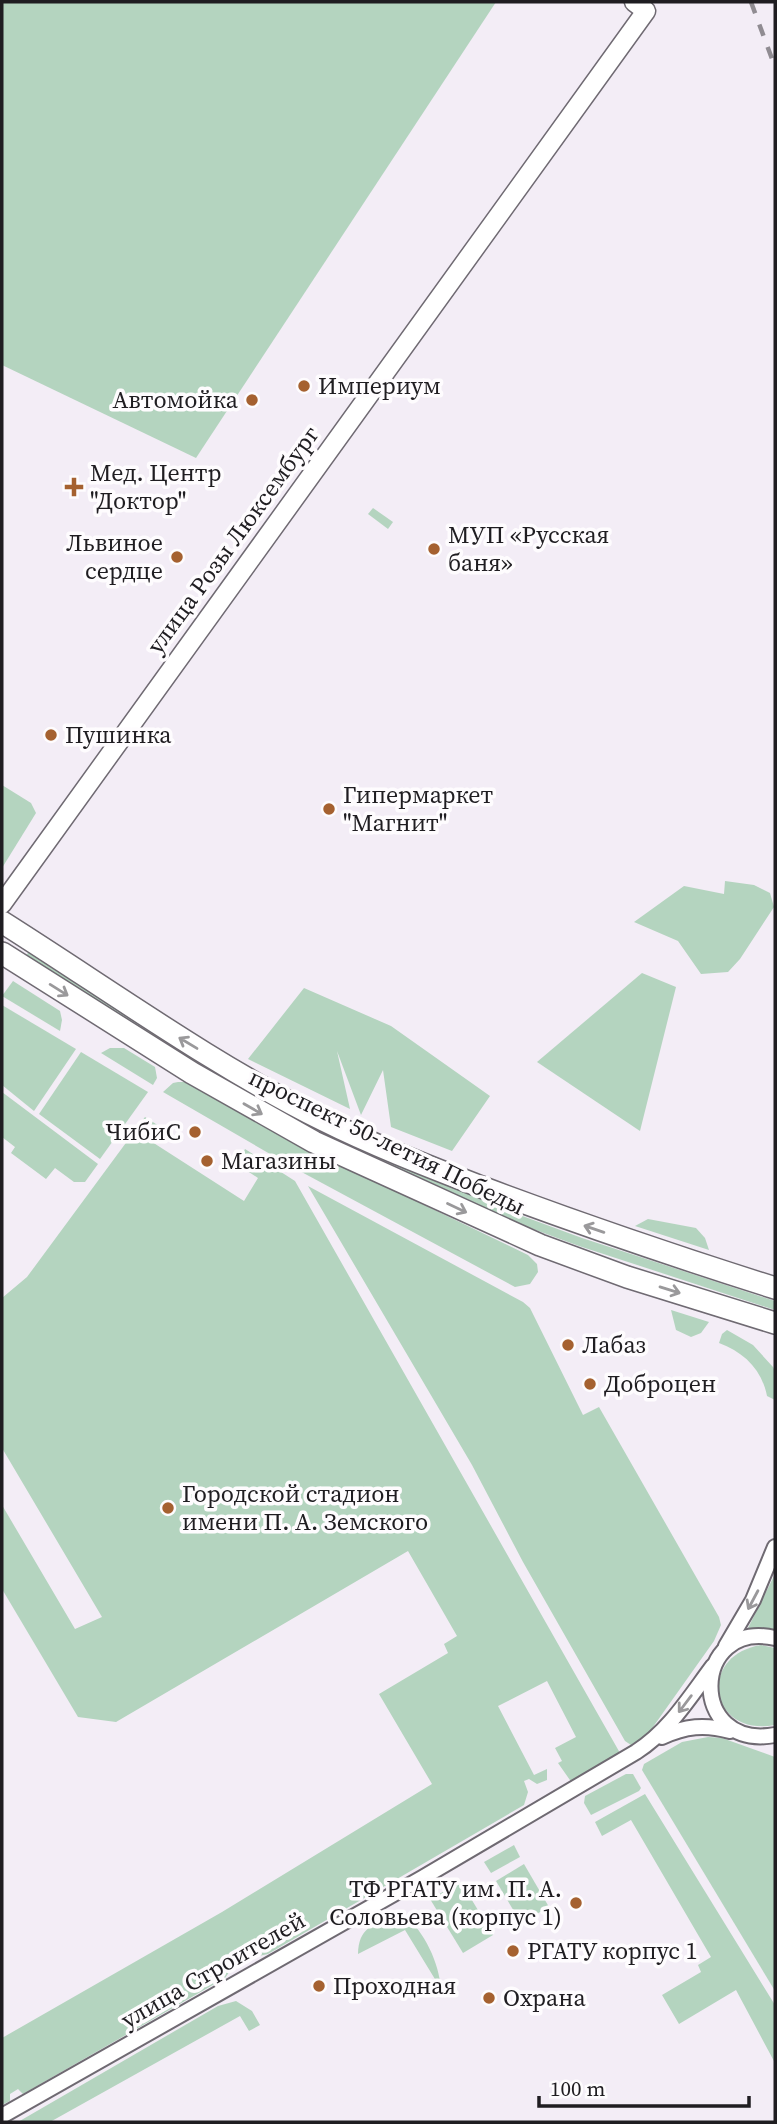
<svg xmlns="http://www.w3.org/2000/svg" width="777" height="2124" viewBox="0 0 777 2124" font-family="'Source Serif 4',serif">
	<rect width="100%" height="100%" fill="#f3edf6"/>
	<g fill="#b4d4bf">
		<path d="M2,2H496L196,458L2,365Z"/>
		<path d="M373,508L393,522L388,529L368,514Z"/>
		<path d="M2,785L31,803L36,813L2,868Z"/>
		<path d="M725,881L754,885L770,893L774,907L740,959L728,972L701,974L678,941L634,922L684,886L724,894Z"/>
		<path d="M29,951L410,1168L517,1214L582,1238L775,1301V1310L579,1246L514,1222L317,1134L263,1105L25,958Z"/>
		<path d="M642,973L676,987L640,1131L537,1062Z"/>
		<path d="M13,981L60,1011L62,1020L60,1031L2,996Z"/>
		<path d="M304,988L391,1026L490,1096L452,1151L391,1127L383,1070L361,1115L337,1051L350,1109L248,1059Z"/>
		<path d="M2,1005L76,1049L34,1111L2,1085Z"/>
		<path d="M110,1048H124L155,1067L157,1078L153,1085L101,1053Z"/>
		<path d="M81,1052L148,1092L100,1159L39,1114Z"/>
		<path d="M178,1082H185L310,1150L528,1255L537,1264L538,1272L530,1284L515,1287L296,1169L163,1092L173,1083Z"/>
		<path d="M2,1092L98,1164L85,1182H74L55,1168L46,1179L11,1153L15,1147L2,1137Z"/>
		<path d="M145,1117L159,1126L149,1140L244,1201L258,1178L237,1164L245,1149L295,1181L620,1753L572,1783L558,1763L562,1761L555,1748L576,1737L547,1681L498,1706L534,1775L547,1769V1780L537,1784L529,1779L524,1781L528,1792L524,1805L268,1954L259,1956L252,1952L231,1963L230,1971L225,1978L23,2094L18,2089L10,2094V2101L2,2105V2038L222,1912L432,1784L379,1694L448,1653L444,1644L457,1636L408,1551L116,1722L78,1717L2,1589V1505L75,1629L102,1617L2,1448V1298L27,1277Z"/>
		<path d="M308,1186L523,1302L530,1308L583,1415L599,1407L719,1617L721,1625L714,1641L648,1734L631,1745L625,1741L523,1562L472,1465Z"/>
		<path d="M648,1219L696,1228L705,1238L709,1250L635,1226Z"/>
		<path d="M671,1310L709,1322L701,1333L691,1337L676,1330Z"/>
		<path d="M727,1330L753,1345L773,1367L775,1371V1400L767,1396C762,1370 744,1352 719,1343L722,1334Z"/>
		<path d="M775,1574V1631L746,1632Z"/>
		<path d="M761,1645L775,1648V1725C709,1737 696,1656 761,1645Z"/>
		<path d="M708,1737L722,1738L775,1757V1991L642,1770L644,1764L682,1742Z"/>
		<path d="M626,1774H633L641,1788L639,1791L591,1815L584,1803L585,1796Z"/>
		<path d="M645,1794L775,2005V2063L736,1990L679,2024L662,1995L701,1972L698,1965L711,1957L631,1820L602,1836L595,1822Z"/>
		<path d="M514,1845L520,1857L491,1873L484,1862Z"/>
		<path d="M524,1864L549,1907L521,1923L496,1881Z"/>
		<path d="M461,1882L493,1935L463,1953L430,1899Z"/>
		<path d="M393,1915H404C425,1932 439,1963 441,1989L405,1930L358,1954C359,1928 371,1926 393,1915Z"/>
		<path d="M236,2001L252,2011L260,2025L249,2031L240,2016L50,2122H18L218,2006Z"/>
	</g>
	<g fill="none" stroke-linecap="round" stroke-linejoin="round">
		<defs>
			<g id="minor">
				<path d="M775,1638C691,1619 687,1751 775,1735"/>
				<path d="M726,1646L753,1600L775,1547"/>
				<path d="M662,1737C685,1726 705,1724 730,1731"/>
				<path d="M2,2116L422,1878L636,1752C669,1731 689,1698 713,1666"/>
			</g>
			<path id="tertiary" d="M2,904L646,11L634,2"/>
			<g id="primary">
				<path d="M2,922C108,989 210,1063 323,1120C375,1146 430,1167 484,1188C580,1224 677,1257 775,1288"/>
				<path d="M2,953L192,1073L314,1142L540,1245L627,1277L775,1323"/>
			</g>
		</defs>
		<use href="#minor" stroke="#6f6a72" stroke-width="18"/>
		<use href="#tertiary" stroke="#6f6a72" stroke-width="21"/>
		<use href="#primary" stroke="#6f6a72" stroke-width="24"/>
		<use href="#minor" stroke="#fff" stroke-width="14"/>
		<use href="#tertiary" stroke="#fff" stroke-width="18"/>
		<use href="#primary" stroke="#fff" stroke-width="21"/>
		<path stroke="#908c92" stroke-width="4.5" stroke-dasharray="12 12" stroke-linecap="butt" d="M751,2L775,67"/>
	</g>
	<defs><path id="oneway-shaft" d="M-6 0H5M1.5-3L5.5 0L1.5 3" fill="none" stroke-width="1.6" stroke-linecap="round" stroke-linejoin="round" transform="scale(1.75)"/></defs>
	<g stroke="#9a999b">
		<use href="#oneway-shaft" transform="translate(59 990) rotate(32)"/>
		<use href="#oneway-shaft" transform="translate(188 1043) rotate(-149)"/>
		<use href="#oneway-shaft" transform="translate(253 1109) rotate(30)"/>
		<use href="#oneway-shaft" transform="translate(457 1208) rotate(25)"/>
		<use href="#oneway-shaft" transform="translate(594 1229) rotate(-161)"/>
		<use href="#oneway-shaft" transform="translate(670 1290) rotate(17)"/>
		<use href="#oneway-shaft" transform="translate(753 1600) rotate(118)"/>
		<use href="#oneway-shaft" transform="translate(685 1704) rotate(127)"/>
	</g>
	<g fill="#a56130" stroke="#fefcfe" stroke-width="2.5">
		<circle cx="304" cy="386" r="7"/>
		<circle cx="252" cy="400" r="7"/>
		<path d="M70.5 476.5h7v7h7v7h-7v7h-7v-7h-7v-7h7z"/>
		<circle cx="434" cy="549" r="7"/>
		<circle cx="177" cy="557" r="7"/>
		<circle cx="51" cy="735" r="7"/>
		<circle cx="329" cy="809" r="7"/>
		<circle cx="195" cy="1132" r="7"/>
		<circle cx="207" cy="1161" r="7"/>
		<circle cx="568" cy="1345" r="7"/>
		<circle cx="590" cy="1384" r="7"/>
		<circle cx="168" cy="1508" r="7"/>
		<circle cx="576" cy="1903" r="7"/>
		<circle cx="513" cy="1951" r="7"/>
		<circle cx="319" cy="1986" r="7"/>
		<circle cx="489" cy="1998" r="7"/>
	</g>
	<g text-anchor="middle" stroke-width="7" stroke-linejoin="round" paint-order="stroke">
		<g font-size="24" fill="#1f1d21" stroke="#fefcfe" text-anchor="start">
			<text x="318" y="394">Империум</text>
			<text x="238" y="408" text-anchor="end">Автомойка</text>
			<text x="90" y="481">Мед. Центр<tspan x="90" dy="28">"Доктор"</tspan></text>
			<text x="448" y="543">МУП «Русская<tspan x="448" dy="28">баня»</tspan></text>
			<text x="163" y="551" text-anchor="end">Львиное<tspan x="163" dy="28">сердце</tspan></text>
			<text x="65" y="743">Пушинка</text>
			<text x="343" y="803">Гипермаркет<tspan x="343" dy="28">"Магнит"</tspan></text>
			<text x="181" y="1140" text-anchor="end">ЧибиС</text>
			<text x="221" y="1169">Магазины</text>
			<text x="582" y="1353">Лабаз</text>
			<text x="604" y="1392">Доброцен</text>
			<text x="182" y="1502">Городской стадион<tspan x="182" dy="28">имени П. А. Земского</tspan></text>
			<text x="562" y="1897" text-anchor="end">ТФ РГАТУ им. П. А.<tspan x="562" dy="28">Соловьева (корпус 1)</tspan></text>
			<text x="527" y="1959">РГАТУ корпус 1</text>
			<text x="333" y="1994">Проходная</text>
			<text x="503" y="2006">Охрана</text>
		</g>
		<g font-size="24" fill="#1f1d21" stroke="#fefcfe">
			<text transform="translate(233 540) rotate(-54)" y="8">улица Розы Люксембург</text>
			<text transform="translate(387 1142) rotate(26)" y="8">проспект 50-летия Победы</text>
			<text transform="translate(213 1970) rotate(-30)" y="8">улица Строителей</text>
		</g>
	</g>
	<rect width="777" height="2124" fill="none" stroke="#1f1d21" stroke-width="7"/>
	<path d="M539 2096v10h210v-10" fill="none" stroke="#1f1d21" stroke-width="3.5"/>
	<text x="550" y="2096" font-size="21" fill="#1f1d21" stroke="#fefcfe" stroke-width="5" paint-order="stroke">100 m</text>
</svg>
